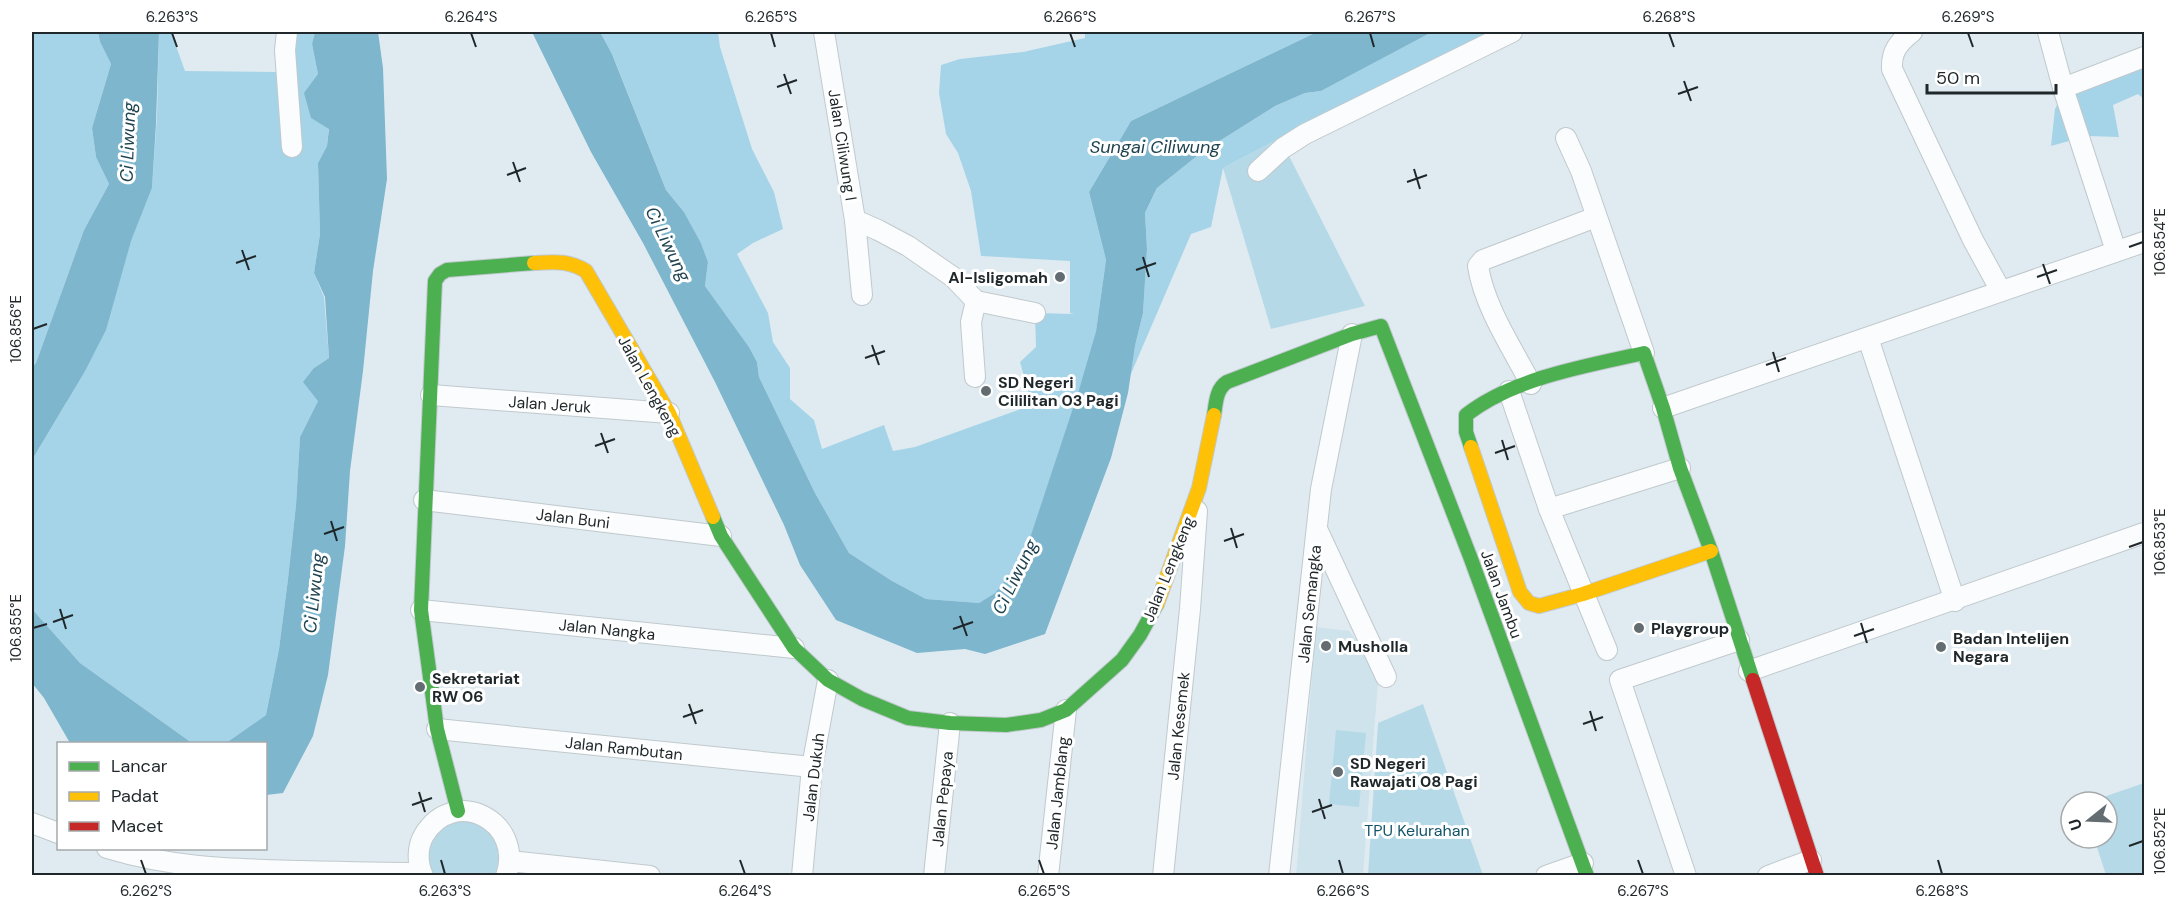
<svg xmlns="http://www.w3.org/2000/svg" width="2176" height="907" viewBox="0 0 2176 907" font-family="'DM Sans',sans-serif">
	<rect width="100%" height="100%" fill="#e0ebf1"/>
	<path fill="#cee3ec" d="M1316,627L1349,631L1379,669L1363,875L1296,876Z"/>
	<g fill="#b6d9e8">
		<path d="M1280,138L1365,306L1271,329L1223,168Z"/>
		<path d="M1423,704L1483,875H1368L1378,723Z"/>
		<path d="M1336,730L1366,733L1359,807L1329,804Z"/>
		<path d="M2144,783V875H2106L2094,838H2107V802H2089Z"/>
		<path d="M458,811L501,830L506,875L423,876L422,841Z"/>
	</g>
	<g fill="#a5d4e8">
		<path d="M32,32H98L100,42L111,64L92,128L96,157L109,184L84,230L36,363L32,368Z"/>
		<path d="M159,32H171L185,71L276,72L295,38L296,32H315L312,44L318,74L311,118L329,128L327,146L318,163L320,234L314,273L324,297L329,358L314,368L318,401L300,437L296,505L288,579L279,649L266,715L226,743H192L80,663L32,609V460L66,403L152,188L157,116Z"/>
		<path d="M600,32H718L720,47L752,149L774,192L783,229L753,243L737,254L768,313L773,342L790,368V399L814,420L822,449L884,425L893,451L915,447L1032,405L1020,362L1036,347L1035,313L1074,314L1070,313V261L981,256L971,191L958,153L946,134L939,93L941,65L960,59L1023,52L1085,38V32H1317L1131,121L1089,192L1106,260L1096,331L1080,389L1032,534L1013,571L995,593L979,603L926,599L892,581L849,553L815,493L759,377L757,362L749,347L705,286L708,262L701,243L684,212L666,190L613,56Z"/>
		<path d="M1432,32H1512L1339,117L1280,138L1223,168L1211,227L1191,234L1130,376L1135,346L1143,313L1147,249L1145,213L1157,188L1202,152L1275,106L1305,93L1321,91Z"/>
		<path d="M2144,59V99L2138,94L2113,105L2119,137L2087,136L2051,146L2055,109L2064,92Z"/>
	</g>
	<g fill="#7db6cd">
		<path d="M98,32H159L156,124L152,188L131,241L106,330L85,371L32,460V368L36,363L84,230L109,184L96,157L92,128L111,64L100,42Z"/>
		<path d="M315,32H378L383,68L387,179L373,271L363,371L350,471L345,546L328,675L313,736L283,793L266,795V744L226,743L266,715L279,649L288,579L296,505L300,437L318,401L303,382L314,368L329,358L325,297L314,273L320,234L318,163L327,146L329,129L311,118L304,93L318,74L312,44Z"/>
		<path d="M532,32H600L612,54L666,190L684,212L701,243L708,262L705,286L749,347L757,362L759,377L815,493L849,553L892,581L926,599L979,603L995,593L1013,571L1031,535L1079,390L1096,331L1106,260L1089,192L1131,121L1317,32H1432L1321,91L1305,93L1275,106L1202,152L1157,188L1154,194L1145,213L1147,249L1143,313L1135,346L1128,393L1111,458L1045,634L985,654L965,649L917,653L836,620L800,565L784,525L715,382L643,243L591,152Z"/>
		<path d="M32,609L80,663L192,743H70L44,698L32,683Z"/>
	</g>
	<g fill="none" stroke-linecap="round" stroke-linejoin="round">
		<defs>
			<g id="street">
				<path d="M287,32L285,50L292,147"/>
				<path d="M824,32L855,220L862,295"/>
				<path d="M1912,32C1899,42 1891,51 1892,69L1973,240L2001,291"/>
				<path d="M2048,32L2063,88L2116,251"/>
				<path d="M2063,88L2144,57"/>
				<path d="M1566,138L1581,171L1644,353"/>
				<path d="M1258,171L1283,148L1305,134L1512,32"/>
				<path d="M855,220L878,230L908,246L953,277L976,301L1035,313"/>
				<path d="M1868,338L1955,601"/>
				<path d="M975,377L971,322L976,301"/>
				<path d="M1531,384C1512,348 1484,306 1478,266L1483,260L1596,217"/>
				<path d="M1509,391L1549,509L1607,650"/>
				<path d="M431,395L669,413"/>
				<path d="M1663,408L2144,242"/>
				<path d="M424,500L721,536"/>
				<path d="M1549,509L1680,468"/>
				<path d="M1317,529L1386,677"/>
				<path d="M421,610L794,648"/>
				<path d="M1749,671L2144,533"/>
				<path d="M437,729L812,767"/>
				<path d="M32,823L58,833"/>
				<path d="M107,848C173,868 230,869 297,871C339,872 380,873 421,873"/>
				<path d="M510,861L650,876"/>
				<path d="M423,876C417,863 417,847 424,835C454,785 525,821 506,876"/>
				<path d="M802,876L812,767L828,680"/>
				<path d="M934,876L950,723"/>
				<path d="M1048,876L1066,710"/>
				<path d="M1163,876L1190,609L1197,511"/>
				<path d="M1279,876L1321,489L1352,334"/>
				<path d="M1546,876L1583,863"/>
				<path d="M1686,876L1620,680L1739,640"/>
				<path d="M1768,876L1811,860"/>
			</g>
			<g id="fast">
				<path d="M1214,415C1216,403 1216,389 1227,382L1352,334L1381,326L1471,559L1587,876"/>
				<path d="M1471,447L1466,432V415C1513,378 1586,366 1644,353L1663,408L1680,468L1711,551L1753,680"/>
				<path d="M713,517L721,536L794,648L828,680L862,699L908,718L950,723L1006,725L1041,720L1066,710L1122,660L1140,635L1157,604"/>
				<path d="M458,811L437,729L421,610L435,281L440,274L447,270L534,263"/>
			</g>
			<g id="slow">
				<path d="M534,263C554,262 568,260 586,271L669,413L713,517"/>
				<path d="M1471,447L1520,592L1529,603L1539,606L1583,594L1711,551"/>
				<path d="M1157,604L1199,488L1214,415"/>
			</g>
			<path id="jam" d="M1753,680L1817,876"/>
		</defs>
		<use href="#street" stroke="#c0c9cd" stroke-width="22"/>
		<use href="#fast" stroke="#c0c9cd" stroke-width="16"/>
		<use href="#slow" stroke="#c0c9cd" stroke-width="16"/>
		<use href="#jam" stroke="#c0c9cd" stroke-width="16"/>
		<use href="#street" stroke="#fafcfd" stroke-width="20"/>
		<use href="#fast" stroke="#4caf50" stroke-width="14"/>
		<use href="#slow" stroke="#ffc107" stroke-width="14"/>
		<use href="#jam" stroke="#c62828" stroke-width="14"/>
	</g>
	<path fill="none" stroke="#1f272a" stroke-width="2" d="M172,33L177,47M471,33L476,47M771,33L775,47M1070,33L1075,47M1370,33L1374,47M1669,33L1674,47M1968,33L1973,47M784,74L791,94M1684,81L1691,101M777,87L797,80M1678,94L1698,87M513,162L520,182M1414,169L1420,189M507,175L526,168M1407,182L1427,175M2129,247L2143,242M242,250L249,270M1143,257L1149,277M236,263L256,256M2043,264L2050,284M1136,270L1156,263M2037,277L2057,270M33,329L47,324M872,345L879,365M1773,352L1779,372M865,358L885,351M1766,365L1786,358M601,433L608,453M1502,440L1508,460M595,446L615,439M1495,453L1515,446M331,521L337,541M1231,528L1237,548M324,534L344,527M1224,541L1244,534M2129,547L2143,542M60,609L66,629M960,616L967,636M53,622L73,615M1861,623L1867,643M33,628L47,624M953,629L973,622M1854,636L1874,629M689,704L696,724M1590,711L1596,731M683,717L703,710M1583,724L1603,717M419,792L425,812M1319,799L1325,819M412,805L432,798M1312,812L1332,805M2129,846L2143,841M141,860L146,874M441,860L445,874M740,860L745,874M1039,860L1044,874M1339,860L1343,874M1638,860L1643,874M1938,860L1942,874"/>
	<g fill="#636c70" stroke="#fff" stroke-width="2">
		<circle cx="1060" cy="277" r="6"/>
		<circle cx="986" cy="391" r="6"/>
		<circle cx="1639" cy="628" r="6"/>
		<circle cx="1326" cy="646" r="6"/>
		<circle cx="1941" cy="647" r="6"/>
		<circle cx="420" cy="687" r="6"/>
		<circle cx="1338" cy="772" r="6"/>
	</g>
	<g text-anchor="middle" stroke-width="6" stroke-linejoin="round" paint-order="stroke">
		<g font-size="16" fill="#1f272a" stroke="#fff">
			<text transform="translate(843 145) rotate(81)" y="6">Jalan Ciliwung I</text>
			<text transform="translate(650 386) rotate(61)" y="6">Jalan Lengkeng</text>
			<text transform="translate(550 404) rotate(4)" y="6">Jalan Jeruk</text>
			<text transform="translate(573 518) rotate(7)" y="6">Jalan Buni</text>
			<text transform="translate(1168 569) rotate(-68)" y="6">Jalan Lengkeng</text>
			<text transform="translate(1502 594) rotate(70)" y="6">Jalan Jambu</text>
			<text transform="translate(1309 604) rotate(-84)" y="6">Jalan Semangka</text>
			<text transform="translate(607 629) rotate(6)" y="6">Jalan Nangka</text>
			<text transform="translate(1178 726) rotate(-84)" y="6">Jalan Kesemek</text>
			<text transform="translate(624 748) rotate(6)" y="6">Jalan Rambutan</text>
			<text transform="translate(813 777) rotate(-83)" y="6">Jalan Dukuh</text>
			<text transform="translate(1057 793) rotate(-84)" y="6">Jalan Jamblang</text>
			<text transform="translate(942 799) rotate(-84)" y="6">Jalan Pepaya</text>
		</g>
		<g font-size="16" font-weight="bold" fill="#1f272a" stroke="#fff" text-anchor="start">
			<text x="1048" y="283" text-anchor="end">Al-Isligomah</text>
			<text x="998" y="388">SD Negeri<tspan x="998" dy="18">Cililitan 03 Pagi</tspan></text>
			<text x="1651" y="634">Playgroup</text>
			<text x="1953" y="644">Badan Intelijen<tspan x="1953" dy="18">Negara</tspan></text>
			<text x="1338" y="652">Musholla</text>
			<text x="432" y="684">Sekretariat<tspan x="432" dy="18">RW 06</tspan></text>
			<text x="1350" y="769">SD Negeri<tspan x="1350" dy="18">Rawajati 08 Pagi</tspan></text>
		</g>
		<g font-size="16" fill="#135369" stroke="#fff">
			<text x="1417" y="836">TPU Kelurahan</text>
		</g>
		<g font-size="18" font-style="italic" fill="#1e4250" stroke="#fff">
			<text transform="translate(128 142) rotate(-88)" y="6">Ci Liwung</text>
			<text x="1155" y="153">Sungai Ciliwung</text>
			<text transform="translate(668 244) rotate(64)" y="6">Ci Liwung</text>
			<text transform="translate(1015 577) rotate(-64)" y="6">Ci Liwung</text>
			<text transform="translate(314 593) rotate(-84)" y="6">Ci Liwung</text>
		</g>
	</g>
	<rect width="2176" height="907" fill="none" stroke="#ffffff" stroke-width="66"/>
	<rect x="57" y="742" width="210" height="108" fill="#ffffff" stroke="#a5a9aa" stroke-width="1.5"/>
	<rect x="69" y="762" width="30" height="9" fill="#4caf50" stroke="#a5a9aa" stroke-width="1.5"/>
	<text x="111" y="772" font-size="18" fill="#1f272a">Lancar</text>
	<rect x="69" y="792" width="30" height="9" fill="#ffc107" stroke="#a5a9aa" stroke-width="1.5"/>
	<text x="111" y="802" font-size="18" fill="#1f272a">Padat</text>
	<rect x="69" y="822" width="30" height="9" fill="#c62828" stroke="#a5a9aa" stroke-width="1.5"/>
	<text x="111" y="832" font-size="18" fill="#1f272a">Macet</text>
	<g transform="translate(2089 820) rotate(252)"><circle r="28" fill="#ffffff" stroke="#a5a9aa" stroke-width="1.5"/>
	<path d="M0-4.5L10 22L0 15L-10 22Z" fill="#636c70"/>
	<text y="-9" font-size="16" font-weight="bold" text-anchor="middle" fill="#1f272a">U</text>
	</g>
	<path d="M1927 84v9h129v-9" fill="none" stroke="#1f272a" stroke-width="3"/>
	<text x="1936" y="84" font-size="18" fill="#1f272a" stroke="#ffffff" stroke-width="4.5" paint-order="stroke">50 m</text>
	<rect x="33" y="33" width="2110" height="841" fill="none" stroke="#1f272a" stroke-width="2"/>
	<g font-size="15" text-anchor="middle" fill="#1f272a">
		<text x="172" y="22">6.263°S</text>
		<text x="471" y="22">6.264°S</text>
		<text x="771" y="22">6.265°S</text>
		<text x="1070" y="22">6.266°S</text>
		<text x="1370" y="22">6.267°S</text>
		<text x="1669" y="22">6.268°S</text>
		<text x="1968" y="22">6.269°S</text>
		<text transform="translate(2160 242) rotate(-90)" y="5">106.854°E</text>
		<text transform="translate(16 329) rotate(-90)" y="5">106.856°E</text>
		<text transform="translate(2160 542) rotate(-90)" y="5">106.853°E</text>
		<text transform="translate(16 628) rotate(-90)" y="5">106.855°E</text>
		<text transform="translate(2160 841) rotate(-90)" y="5">106.852°E</text>
		<text x="146" y="896">6.262°S</text>
		<text x="445" y="896">6.263°S</text>
		<text x="745" y="896">6.264°S</text>
		<text x="1044" y="896">6.265°S</text>
		<text x="1343" y="896">6.266°S</text>
		<text x="1643" y="896">6.267°S</text>
		<text x="1942" y="896">6.268°S</text>
	</g>
</svg>
